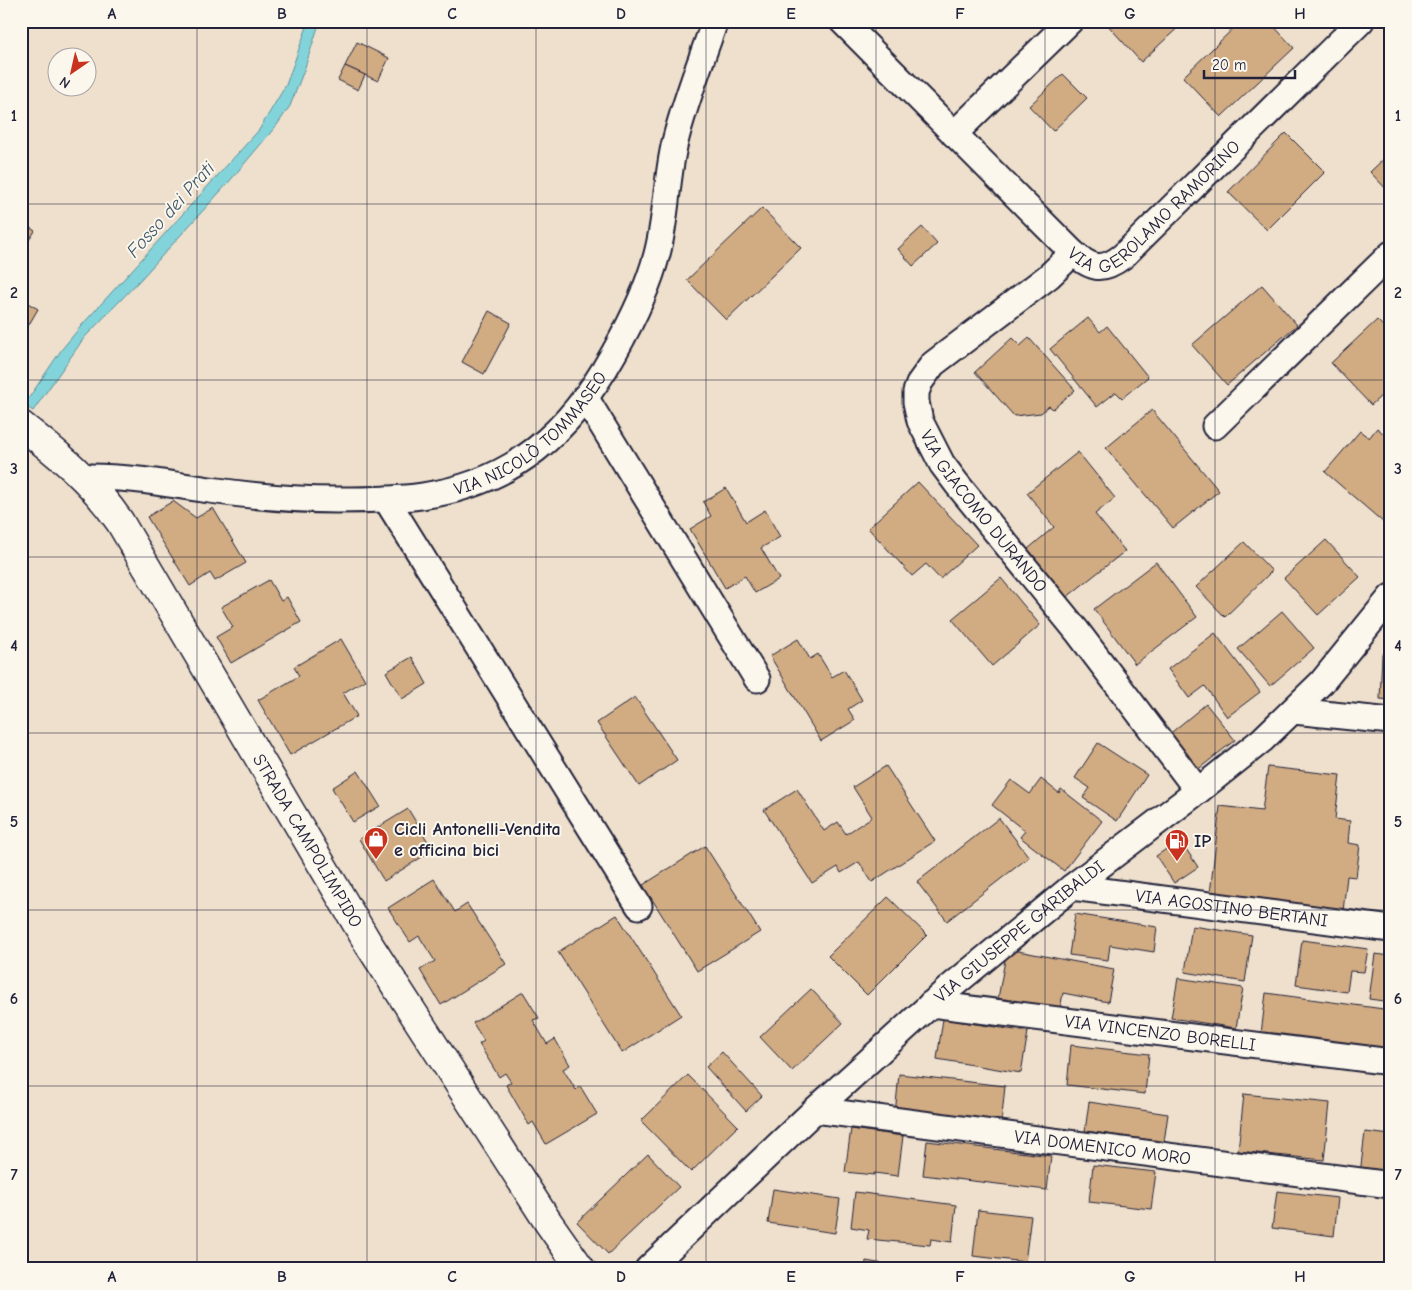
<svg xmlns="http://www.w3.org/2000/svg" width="1412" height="1290" viewBox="0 0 1412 1290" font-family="'Comic Neue',sans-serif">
	<rect width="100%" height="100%" fill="#eee0cc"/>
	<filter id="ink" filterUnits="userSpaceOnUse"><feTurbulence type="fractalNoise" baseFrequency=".02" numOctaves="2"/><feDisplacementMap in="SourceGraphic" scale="10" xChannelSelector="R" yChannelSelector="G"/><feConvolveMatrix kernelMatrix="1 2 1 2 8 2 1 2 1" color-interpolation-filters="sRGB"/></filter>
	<g filter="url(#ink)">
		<path fill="#83d4da" stroke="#5c8d9a" d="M309,21H320L304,70L290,106L277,125L228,183L140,280L84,338L33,411L24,405L62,349L82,325L259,130L286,85Z"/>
		<g fill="#d1ab82" stroke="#22223b">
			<path d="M1106,21H1185L1141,62L1105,22Z"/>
			<path d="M1241,21H1269L1294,48L1221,117L1183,77Z"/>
			<path d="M357,42L389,58L378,81L345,66Z"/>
			<path d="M345,66L365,75L358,90L338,80Z"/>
			<path d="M1063,74L1087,98L1053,131L1029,106Z"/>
			<path d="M1286,133L1325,172L1267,230L1228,192Z"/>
			<path d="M1391,152V194L1370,172Z"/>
			<path d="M762,208L801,248L726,320L687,280Z"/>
			<path d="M21,222L35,231L21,252Z"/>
			<path d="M922,227L937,244L913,266L898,249Z"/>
			<path d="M1262,285L1297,325L1227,385L1192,345Z"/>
			<path d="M21,299L38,309L21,338Z"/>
			<path d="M489,311L511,323L484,374L462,362Z"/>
			<path d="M1088,318L1100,332L1107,326L1148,377L1122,398L1116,392L1097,407L1050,349Z"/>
			<path d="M1377,320L1391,334V387L1371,405L1331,363Z"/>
			<path d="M1012,338L1020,346L1029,338L1075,390L1053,409L1049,406L1041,413L1014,416L975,372Z"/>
			<path d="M1152,410L1219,491L1173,528L1106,448Z"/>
			<path d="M1377,428L1391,440V529L1325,472L1360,431L1369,438Z"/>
			<path d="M1078,452L1115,498L1095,514L1125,551L1067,597L1028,549L1054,527L1027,493Z"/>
			<path d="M918,482L977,545L940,579L926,564L912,576L868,528Z"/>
			<path d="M726,488L746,522L765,510L780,537L761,548L779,579L755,593L745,576L725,588L690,529L711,516L703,502Z"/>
			<path d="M173,501L196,518L213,508L246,563L215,581L210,573L190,586L147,517Z"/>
			<path d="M1326,540L1360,577L1318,615L1284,578Z"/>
			<path d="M1244,542L1272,571L1225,617L1196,587Z"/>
			<path d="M1156,562L1197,617L1135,664L1094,609Z"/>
			<path d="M1001,578L1040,625L992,666L952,619Z"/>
			<path d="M269,580L281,601L287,597L301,622L231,663L216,637L233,627L221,607Z"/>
			<path d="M1282,611L1314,648L1270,686L1238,649Z"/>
			<path d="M1215,633L1260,692L1227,717L1205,686L1189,698L1168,669Z"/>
			<path d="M341,639L365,680L343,693L357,716L290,755L258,700L299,676L294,667Z"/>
			<path d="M798,639L810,659L818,654L832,677L844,670L862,700L848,709L855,720L821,741L770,656Z"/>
			<path d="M1382,654L1391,655V700L1380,699Z"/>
			<path d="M412,657L427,684L402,699L386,672Z"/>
			<path d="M635,697L677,760L639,786L597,723Z"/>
			<path d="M1206,704L1235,740L1196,771L1167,736Z"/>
			<path d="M1098,743L1147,775L1117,821L1083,798L1090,788L1075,778Z"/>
			<path d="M886,766L935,841L872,882L859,862L841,873L838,867L812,883L764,810L797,789L824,831L838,822L846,834L872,817L853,787Z"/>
			<path d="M1268,767L1340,775L1335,819L1350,821L1348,843L1360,845L1356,877L1347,876L1342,920L1210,894L1220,806L1262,811Z"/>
			<path d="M358,771L380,806L353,822L332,788Z"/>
			<path d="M1041,779L1059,793L1061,789L1102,821L1064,871L1020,837L1025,831L992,805L1011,780L1030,794Z"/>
			<path d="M408,809L433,850L384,881L359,839Z"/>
			<path d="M999,818L1029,857L947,921L917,882Z"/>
			<path d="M1180,840L1198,867L1174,883L1156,856Z"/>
			<path d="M705,846L760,932L697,971L643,885Z"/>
			<path d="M434,879L455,912L467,904L506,964L441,1005L420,970L435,961L419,936L410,942L388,908Z"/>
			<path d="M888,897L927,935L867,995L828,956Z"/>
			<path d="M1075,914L1157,927L1154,952L1110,945L1108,960L1069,955Z"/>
			<path d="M617,915L681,1015L622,1053L558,952Z"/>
			<path d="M1192,926L1252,935L1245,982L1185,972Z"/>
			<path d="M1302,940L1368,949L1364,972L1350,971L1347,992L1296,985Z"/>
			<path d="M1007,949L1114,969L1108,1002L1063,993L1059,1015L997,1004Z"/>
			<path d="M1375,954L1391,956V1002L1369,999Z"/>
			<path d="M1178,978L1243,988L1236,1028L1171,1018Z"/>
			<path d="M811,989L843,1023L792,1071L760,1037Z"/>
			<path d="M523,992L539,1018L533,1020L547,1044L555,1039L570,1065L563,1069L576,1090L580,1086L597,1114L546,1144L533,1122L529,1125L506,1085L511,1082L505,1073L499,1077L479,1044L484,1041L473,1023Z"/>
			<path d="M1266,993L1391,1010V1052L1261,1034Z"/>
			<path d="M943,1019L1028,1032L1021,1073L937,1059Z"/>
			<path d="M1071,1045L1149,1054L1145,1094L1067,1085Z"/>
			<path d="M722,1052L762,1096L746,1111L706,1067Z"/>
			<path d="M899,1074L1005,1086L1001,1126L895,1114Z"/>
			<path d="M688,1075L738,1126L691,1172L641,1121Z"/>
			<path d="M1244,1094L1330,1103L1324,1160L1238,1151Z"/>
			<path d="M1089,1102L1168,1114L1164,1142L1085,1131Z"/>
			<path d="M851,1129L903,1136L898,1176L874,1173V1175L845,1172Z"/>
			<path d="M1365,1132L1391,1135V1178L1360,1174Z"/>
			<path d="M927,1141L1051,1156L1047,1190L923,1175Z"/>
			<path d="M648,1154L679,1187L608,1254L577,1222Z"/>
			<path d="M1093,1165L1156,1172L1151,1209L1089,1202Z"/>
			<path d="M773,1189L840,1199L835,1233L768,1223Z"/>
			<path d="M1277,1191L1338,1198L1334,1236L1272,1228Z"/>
			<path d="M855,1192L956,1205L952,1242L931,1239L930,1245L867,1239L869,1230L851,1227Z"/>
			<path d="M978,1210L1031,1216L1025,1262L973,1256Z"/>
			<path d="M866,1261L913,1269H865Z"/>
			<path d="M776,1266V1269H745Z"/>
		</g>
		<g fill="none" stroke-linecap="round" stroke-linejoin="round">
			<defs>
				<g id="street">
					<path id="s1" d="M842,21L1073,253C1092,269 1102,272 1123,256L1361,21"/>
					<path d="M954,134L1070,21"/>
					<path id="s2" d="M1073,253L1049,276L933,364L920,382L916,392V402L920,421L942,464L957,484L1077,631L1198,791"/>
					<path d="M585,397L757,679"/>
					<path d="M1215,426L1391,254"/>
					<path id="s3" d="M84,477C127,476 167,484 210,490C252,496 294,500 337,500C365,500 394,500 422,496C514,483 570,432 614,353C632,321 648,289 657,254C667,217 666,179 675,142C685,101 701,61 715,21"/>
					<path d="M386,499L639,906"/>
					<path d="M1294,711L1391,721"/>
					<path id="s4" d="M1072,887L1391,929"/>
					<path id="s5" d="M931,1004L1391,1062"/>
					<path id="s6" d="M815,1110L1391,1185"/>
					<path id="s7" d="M648,1269L815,1110L947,990L1072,887L1198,791L1262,740L1322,682L1391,597"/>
				</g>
				<g id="secondary">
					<path id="s8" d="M21,425C58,454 93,482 120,522L368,943L548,1222L581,1269"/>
				</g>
			</defs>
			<use href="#street" stroke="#22223b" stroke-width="29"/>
			<use href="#secondary" stroke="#22223b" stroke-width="31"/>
			<use href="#street" stroke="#fbf7ec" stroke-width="25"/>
			<use href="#secondary" stroke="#fbf7ec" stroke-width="28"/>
		</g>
	</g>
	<path fill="none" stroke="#22223b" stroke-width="1" stroke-opacity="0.55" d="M197,21V1269M367,21V1269M536,21V1269M706,21V1269M876,21V1269M1045,21V1269M1215,21V1269M21,204H1391M21,380H1391M21,557H1391M21,733H1391M21,910H1391M21,1086H1391"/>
	<defs>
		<symbol id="shop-pin" viewBox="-11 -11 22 30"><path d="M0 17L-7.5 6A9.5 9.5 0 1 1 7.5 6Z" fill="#c8321e" stroke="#fbf7ec"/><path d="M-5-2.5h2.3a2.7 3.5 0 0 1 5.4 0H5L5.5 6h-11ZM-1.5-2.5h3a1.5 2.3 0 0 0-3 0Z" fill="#fff"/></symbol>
		<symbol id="fuel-pin" viewBox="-11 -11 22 30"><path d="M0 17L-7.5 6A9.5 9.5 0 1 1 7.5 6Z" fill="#c8321e" stroke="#fbf7ec"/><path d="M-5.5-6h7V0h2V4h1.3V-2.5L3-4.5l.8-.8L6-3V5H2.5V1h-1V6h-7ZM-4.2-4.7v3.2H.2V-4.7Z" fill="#fff"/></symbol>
	</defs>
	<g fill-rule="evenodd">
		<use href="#shop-pin" x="362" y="825" width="28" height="38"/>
		<use href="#fuel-pin" x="1163" y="827" width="28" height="38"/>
	</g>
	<g text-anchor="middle" stroke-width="4" stroke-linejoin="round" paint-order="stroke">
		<g font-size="18" fill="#22223b" stroke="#fbf7ec">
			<text dy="6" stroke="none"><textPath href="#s1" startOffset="434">VIA GEROLAMO RAMORINO</textPath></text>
			<text dy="6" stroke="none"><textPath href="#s3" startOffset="469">VIA NICOLÒ TOMMASEO</textPath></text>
			<text dy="6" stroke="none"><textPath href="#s2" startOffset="352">VIA GIACOMO DURANDO</textPath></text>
			<text dy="6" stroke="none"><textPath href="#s8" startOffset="509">STRADA CAMPOLIMPIDO</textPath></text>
			<text dy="6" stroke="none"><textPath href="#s4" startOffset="161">VIA AGOSTINO BERTANI</textPath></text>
			<text dy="6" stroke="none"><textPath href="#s7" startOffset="502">VIA GIUSEPPE GARIBALDI</textPath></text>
			<text dy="6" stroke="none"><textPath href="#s5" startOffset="231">VIA VINCENZO BORELLI</textPath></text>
			<text dy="6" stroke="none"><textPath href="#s6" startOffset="290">VIA DOMENICO MORO</textPath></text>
		</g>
		<g font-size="18" font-weight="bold" fill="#22223b" stroke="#fbf7ec" text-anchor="start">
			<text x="394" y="835">Cicli Antonelli-Vendita<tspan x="394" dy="21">e officina bici</tspan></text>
			<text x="1194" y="847">IP</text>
		</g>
		<g font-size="19" font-style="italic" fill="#3f576b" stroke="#fbf7ec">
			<text transform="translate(170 209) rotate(-48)" y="7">Fosso dei Prati</text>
		</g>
	</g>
	<rect width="1412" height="1290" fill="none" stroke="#fbf7ec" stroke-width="55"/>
	<g transform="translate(72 72) rotate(214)"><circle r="24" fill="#fbf7ec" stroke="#a4a2a5"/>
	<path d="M0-4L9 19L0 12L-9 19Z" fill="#c8321e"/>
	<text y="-8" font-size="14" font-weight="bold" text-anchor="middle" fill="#22223b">N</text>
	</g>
	<path d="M1204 70v8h91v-8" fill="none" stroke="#22223b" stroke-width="2.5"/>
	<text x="1212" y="70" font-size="15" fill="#22223b" stroke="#fbf7ec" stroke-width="4" paint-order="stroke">20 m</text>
	<rect x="28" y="28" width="1356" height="1234" fill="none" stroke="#22223b" stroke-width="2"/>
	<g font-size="16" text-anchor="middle" font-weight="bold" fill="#22223b">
		<text x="112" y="19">A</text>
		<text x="282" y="19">B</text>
		<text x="452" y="19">C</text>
		<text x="621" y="19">D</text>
		<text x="791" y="19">E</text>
		<text x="960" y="19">F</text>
		<text x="1130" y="19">G</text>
		<text x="1300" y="19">H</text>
		<text x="14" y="121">1</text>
		<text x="1398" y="121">1</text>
		<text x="14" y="298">2</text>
		<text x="1398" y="298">2</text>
		<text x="14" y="474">3</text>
		<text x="1398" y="474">3</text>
		<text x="14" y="651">4</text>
		<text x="1398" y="651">4</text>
		<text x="14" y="827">5</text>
		<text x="1398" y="827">5</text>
		<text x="14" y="1004">6</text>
		<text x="1398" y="1004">6</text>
		<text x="14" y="1180">7</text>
		<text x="1398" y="1180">7</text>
		<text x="112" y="1282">A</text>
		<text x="282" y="1282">B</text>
		<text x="452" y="1282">C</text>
		<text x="621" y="1282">D</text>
		<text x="791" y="1282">E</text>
		<text x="960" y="1282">F</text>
		<text x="1130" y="1282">G</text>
		<text x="1300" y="1282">H</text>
	</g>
</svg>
